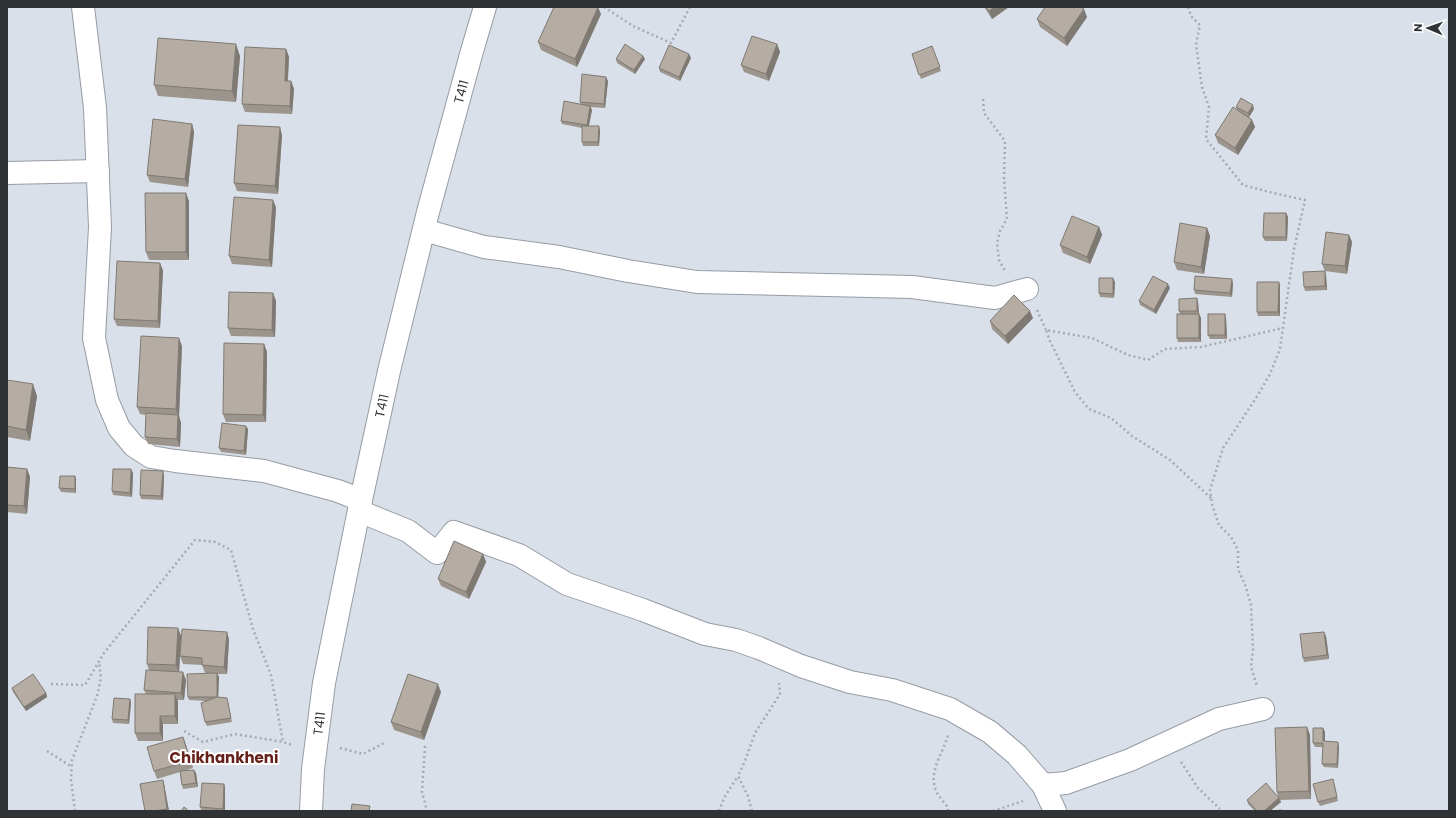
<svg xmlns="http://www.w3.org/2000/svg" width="1456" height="818" viewBox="0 0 1456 818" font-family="Poppins,sans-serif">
	<rect width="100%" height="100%" fill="#d9e0e9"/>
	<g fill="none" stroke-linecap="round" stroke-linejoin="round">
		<defs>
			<g id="street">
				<path d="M83,7L95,108L100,227L94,338L107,400L119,428L134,446L151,457L175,461L264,471L338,491L361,500"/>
				<path d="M7,173L98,171"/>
				<path d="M424,230L484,247L559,257L628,271L697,282L912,287L995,298L1027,289"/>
				<path d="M359,511L408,531L437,553L454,532L519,555L567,584L643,610L705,634L736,640L759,648L801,666L850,682L892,690L950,709L990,732L1017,755L1043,785L1055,811"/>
				<path d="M1043,785L1066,783L1130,760L1219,719L1263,709"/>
			</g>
			<g id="secondary">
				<path id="s1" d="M311,811L313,769L324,683L361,500L389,371L428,212L472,51L485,7"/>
			</g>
		</defs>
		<use href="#street" stroke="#969ca5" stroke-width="24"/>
		<use href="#secondary" stroke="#969ca5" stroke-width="24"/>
		<g stroke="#a5aab2" stroke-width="2.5" stroke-dasharray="2 3" stroke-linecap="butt">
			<path d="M604,7L633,26L671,43L690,7"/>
			<path d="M1188,7L1191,16L1200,25L1196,44L1202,87L1209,107L1206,139L1243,185L1273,193L1305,200L1294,249L1280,349L1270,374L1258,395L1223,448L1210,490L1212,504L1219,525L1231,537L1238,550V569L1246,587L1251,605L1253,650L1251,667L1257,686"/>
			<path d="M983,99L984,113L1005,141L1004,179L1007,219L1000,231L997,243L999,260L1005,271"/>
			<path d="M1037,310L1046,330"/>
			<path d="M1211,498L1170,460L1132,436L1111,418L1089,409L1075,392L1050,341L1046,330L1092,338L1128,355L1148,360L1165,349L1201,347L1283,328"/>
			<path d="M51,684L85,685L104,653L195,540L215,542L231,550L253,629L271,675L283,742"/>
			<path d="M184,731L203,742L235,734L283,742L292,745"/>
			<path d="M425,746L422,792L427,811"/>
			<path d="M340,748L363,754L386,742"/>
			<path d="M47,751L72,767"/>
			<path d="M1181,762L1198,788L1220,809"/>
			<path d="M75,811L71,780L72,760L97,696L101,678L99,662"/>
			<path d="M719,811L724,798L738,776"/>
			<path d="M752,811L748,796L738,776L745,761L755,733L780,694L779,683"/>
			<path d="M948,811V808C945,803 940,798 937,793C927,772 943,754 948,735"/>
			<path d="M993,811L1023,801"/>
		</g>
		<use href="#street" stroke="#fff" stroke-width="22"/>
		<use href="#secondary" stroke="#fff" stroke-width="22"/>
	</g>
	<g fill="#9c958d">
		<path d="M984,7H1009L992,19Z"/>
		<path d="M601,14L577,67L541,50L538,42Z"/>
		<path d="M1087,17L1067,46L1040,27L1037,19Z"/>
		<path d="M777,44L780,52L769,81L744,72L741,65Z"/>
		<path d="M932,46L941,71L921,79L912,54Z"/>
		<path d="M286,49L289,57L288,81H291L294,89L292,114L245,112L242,104Z"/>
		<path d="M240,56L236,102L158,96L154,85Z"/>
		<path d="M643,56L645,59L635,74L617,63L616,59Z"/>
		<path d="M691,58L680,81L660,72L659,68Z"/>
		<path d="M608,81L605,108L590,107L592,110L589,126L600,130L599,146H583L582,142V128L562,124L561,121L581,105L580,102Z"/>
		<path d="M1236,107L1254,109L1249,117L1252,120L1255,127L1238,155L1218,143L1215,135L1237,110Z"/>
		<path d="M192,124L194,132L188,187L150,182L147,175Z"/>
		<path d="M282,135L278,194L237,191L234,183Z"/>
		<path d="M189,201V260H149L146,252Z"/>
		<path d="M276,207L272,267L232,264L229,256Z"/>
		<path d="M1286,213L1288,217L1287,241H1265L1263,237Z"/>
		<path d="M1099,227L1102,235L1090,264L1063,253L1060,245Z"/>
		<path d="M1207,228L1210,236L1204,274L1177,270L1174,262Z"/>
		<path d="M1349,235L1352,242L1347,274L1325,271L1322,264Z"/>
		<path d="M163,270L160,328L117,326L114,319Z"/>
		<path d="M1326,275L1327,290L1305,291L1304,287Z"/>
		<path d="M1115,282L1114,298L1100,297L1099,293Z"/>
		<path d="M1279,282L1280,286V316H1258L1257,312Z"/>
		<path d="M1233,283L1232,297L1195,294L1194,290Z"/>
		<path d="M1170,288L1156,314L1140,305L1139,301Z"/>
		<path d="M273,293L276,301L275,337L231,336L228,328Z"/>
		<path d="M1198,302L1199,314L1201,318V342H1178L1177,338L1180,314L1179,311Z"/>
		<path d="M1225,314L1226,318L1227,339H1210L1208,335Z"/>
		<path d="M1033,318L1008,344L992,329L990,321Z"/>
		<path d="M264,344L267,352L266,422H226L223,414Z"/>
		<path d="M182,346L179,416L181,423L180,447L148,444L145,437L146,415L140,414L137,407Z"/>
		<path d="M7,380L37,396L30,441L7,437Z"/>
		<path d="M248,429L246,455L221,452L219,448Z"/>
		<path d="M7,467L27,469L30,477L27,514L7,512Z"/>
		<path d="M133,473L132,497L113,495L112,491Z"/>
		<path d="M164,475L163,500L141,499L140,495Z"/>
		<path d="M75,476L76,480V493L61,492L59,488Z"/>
		<path d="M483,554L486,562L469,599L441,586L438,579Z"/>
		<path d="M178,628L181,636L179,672L186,680L184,700H177L178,702V724H163V741H138L135,733L146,694L144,690L149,670L147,664Z"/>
		<path d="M1326,636L1329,659L1304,662L1303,658Z"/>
		<path d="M229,639L227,674H217L219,677L218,697L228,702L232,722L207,726L205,722L206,701L189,700L188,697L214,673H205L202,665L183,664L180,656Z"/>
		<path d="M12,688L46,693L47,697L26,711L13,692Z"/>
		<path d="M441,692L424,740L394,730L391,722Z"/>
		<path d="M130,699L131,703L129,724L113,723L112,719Z"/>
		<path d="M1307,727L1310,735L1311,799L1280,800L1281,802L1270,811H1255L1248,804L1247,800L1278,797L1277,792Z"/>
		<path d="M1323,728L1325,732V741L1339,746L1338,768L1324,767L1322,764L1323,747H1315L1313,743Z"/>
		<path d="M183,737L193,768L184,771L194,770L196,773L198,787L183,789L182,785L180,772L157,779L154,771Z"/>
		<path d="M1334,783L1338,801L1320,806L1318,802Z"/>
		<path d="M164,784L169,811H145Z"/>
		<path d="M224,784L225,788V811H202L200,807Z"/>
	</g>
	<g fill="#7f7973">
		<path d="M598,7L601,14L577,67L575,59Z"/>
		<path d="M995,7H1009L992,19L989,11Z"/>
		<path d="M1084,9L1087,17L1067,46L1064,38Z"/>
		<path d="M236,44L240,56L236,102L232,91Z"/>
		<path d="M777,44L780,52L769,81L766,74Z"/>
		<path d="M286,49L289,57L287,88L285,81Z"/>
		<path d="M689,54L691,58L680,81L679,77Z"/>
		<path d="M643,56L645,59L635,74L634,70Z"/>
		<path d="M606,77L608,81L605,108L604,104Z"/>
		<path d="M291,81L294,89L292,114L290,106Z"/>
		<path d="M1253,105L1254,109L1249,117L1248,113Z"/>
		<path d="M590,106L592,110L588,129L587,125Z"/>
		<path d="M1252,120L1255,127L1238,155L1235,148Z"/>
		<path d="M192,124L194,132L188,187L185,179Z"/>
		<path d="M599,126L600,130L599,146L598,142Z"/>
		<path d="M280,127L282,135L278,194L275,186Z"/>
		<path d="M186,193L189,201V260L186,252Z"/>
		<path d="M273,200L276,207L272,267L269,260Z"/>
		<path d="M1286,213L1288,217L1287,241L1286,237Z"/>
		<path d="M1099,227L1102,235L1090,264L1087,257Z"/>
		<path d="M1207,228L1210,236L1204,274L1201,267Z"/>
		<path d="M1349,235L1352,242L1347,274L1345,266Z"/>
		<path d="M160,263L163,270L160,328L158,321Z"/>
		<path d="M1325,271L1326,275L1327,290L1325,286Z"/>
		<path d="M1113,278L1115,282L1114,298L1113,294Z"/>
		<path d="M1232,279L1233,283L1232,297L1230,293Z"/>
		<path d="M1279,282L1280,286V316L1278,312Z"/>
		<path d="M1168,284L1170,288L1156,314L1154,310Z"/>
		<path d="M273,293L276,301L275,337L272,330Z"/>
		<path d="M1197,298L1198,302L1199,315L1197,311Z"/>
		<path d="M1030,311L1033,318L1008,344L1005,336Z"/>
		<path d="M1199,314L1201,318V342L1199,338Z"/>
		<path d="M1225,314L1226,318L1227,339L1225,335Z"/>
		<path d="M179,338L182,346L179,416L181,423L180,447L177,439L178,416L176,409Z"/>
		<path d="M264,344L267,352L266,422L263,415Z"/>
		<path d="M33,384L37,396L30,441L26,430Z"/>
		<path d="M246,426L248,429L246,455L244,451Z"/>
		<path d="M27,469L30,477L27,514L24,506Z"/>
		<path d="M131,469L133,473L132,497L130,493Z"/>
		<path d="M163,471L164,475L163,500L161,496Z"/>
		<path d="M75,476L76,480V493L75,489Z"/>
		<path d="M483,554L486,562L469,599L466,592Z"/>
		<path d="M178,628L181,636L179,673L176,665Z"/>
		<path d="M227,632L229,639L227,674L224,667Z"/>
		<path d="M1324,632L1326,636L1329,659L1327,655Z"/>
		<path d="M183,672L186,680L184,700L181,693Z"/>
		<path d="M217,673L219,677L218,701L217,697Z"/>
		<path d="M438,684L441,692L424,740L421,732Z"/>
		<path d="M46,693L47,697L26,711L24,707Z"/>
		<path d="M175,694L178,702V724L175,716Z"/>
		<path d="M130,699L131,703L129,724L128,720Z"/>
		<path d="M160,716L163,724V741L160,733Z"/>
		<path d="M1307,727L1310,735L1311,799L1309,791Z"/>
		<path d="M1323,728L1325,732V745L1323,741Z"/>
		<path d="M183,737L186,745L193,768L190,761Z"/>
		<path d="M1338,742L1339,746L1338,768L1337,764Z"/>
		<path d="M194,770L196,773L198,787L196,783Z"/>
		<path d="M163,780L164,784L169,811L167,809Z"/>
		<path d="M224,784L225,788V811H224L223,809Z"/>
		<path d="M1279,798L1281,802L1270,811H1264Z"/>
	</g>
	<g fill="#b5ada4" stroke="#7f7973">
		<path d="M554,7H598L575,59L538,42Z"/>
		<path d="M986,7H995L989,11Z"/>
		<path d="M1045,7H1081L1084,9L1064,38L1037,19Z"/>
		<path d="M752,36L777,44L766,74L741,65Z"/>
		<path d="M158,38L236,44L232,91L154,85Z"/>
		<path d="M625,44L643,56L634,70L616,59Z"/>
		<path d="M669,45L689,54L679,77L659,68Z"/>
		<path d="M932,46L940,67L919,75L912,54Z"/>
		<path d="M245,47L286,49L285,81H291L290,106L242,104Z"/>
		<path d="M582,74L606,77L604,104L580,102Z"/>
		<path d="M1241,98L1253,105L1248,113L1236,107Z"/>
		<path d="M564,101L590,106L587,125L561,121Z"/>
		<path d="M1233,107L1252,120L1235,148L1215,135Z"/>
		<path d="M153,119L192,124L185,179L147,175Z"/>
		<path d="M238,125L280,127L275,186L234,183Z"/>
		<path d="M582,126H599L598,142H582Z"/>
		<path d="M145,193H186V252H146Z"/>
		<path d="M234,197L273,200L269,260L229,256Z"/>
		<path d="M1264,213H1286V237H1263Z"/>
		<path d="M1072,216L1099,227L1087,257L1060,245Z"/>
		<path d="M1180,223L1207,228L1201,267L1174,262Z"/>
		<path d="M1326,232L1349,235L1345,266L1322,264Z"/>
		<path d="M117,261L160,263L158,321L114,319Z"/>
		<path d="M1325,271V286L1304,287L1303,272Z"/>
		<path d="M1153,276L1168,284L1154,310L1139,301Z"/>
		<path d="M1195,276L1232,279L1230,293L1194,290Z"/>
		<path d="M1099,278H1113V294L1099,293Z"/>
		<path d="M1257,282H1279L1278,312H1257Z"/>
		<path d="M229,292L273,293L272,330L228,328Z"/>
		<path d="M1014,295L1030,311L1005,336L990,321Z"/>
		<path d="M1197,298V311H1179V299Z"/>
		<rect x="1177" y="314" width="22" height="24"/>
		<rect x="1208" y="314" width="17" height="21"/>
		<path d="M141,336L179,338L176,409L137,407Z"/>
		<path d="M224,343L264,344L263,415L223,414Z"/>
		<path d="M7,380L33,384L26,430L7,426Z"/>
		<path d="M146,413L178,415L177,439L145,437Z"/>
		<path d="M222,423L246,426L244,451L219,448Z"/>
		<path d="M7,467L27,469L24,506L7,505Z"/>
		<path d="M113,469H131L130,493L112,491Z"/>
		<path d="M141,470L163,471L161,496L140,495Z"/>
		<path d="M60,476H75V489L59,488Z"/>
		<path d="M454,541L483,554L466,592L438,579Z"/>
		<path d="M148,627L178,628L176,665L147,664Z"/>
		<path d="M182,629L227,632L224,667L202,665V658L180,656Z"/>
		<path d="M1324,632L1327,655L1303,658L1300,634Z"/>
		<path d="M146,670L183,672L181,693L144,690Z"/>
		<path d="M217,673V697H188L187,674Z"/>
		<path d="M33,674L46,693L24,707L12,688Z"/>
		<path d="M408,674L438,684L421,732L391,722Z"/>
		<path d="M135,694H175V716H160V733H135Z"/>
		<path d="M217,697L227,698L231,718L205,722L201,703Z"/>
		<path d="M114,698L130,699L128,720L112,719Z"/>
		<path d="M1307,727L1309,791L1277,792L1275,728Z"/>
		<path d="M1313,728H1323V741L1338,742L1337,764H1322L1323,743H1313Z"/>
		<path d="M183,737L190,761L154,771L147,747Z"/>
		<path d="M194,770L196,783L182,785L180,771Z"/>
		<path d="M1333,779L1337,797L1318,802L1313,784Z"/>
		<path d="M163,780L167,809L154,811H145L140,784Z"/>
		<path d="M202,783L224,784L223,809L200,807Z"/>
		<path d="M1266,783L1279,798L1264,811H1257L1247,800Z"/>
		<path d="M352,804L370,806L369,811H351Z"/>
		<path d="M184,807L189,811H181Z"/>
		<path d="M1280,810L1285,811H1276Z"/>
	</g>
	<g text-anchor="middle" stroke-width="4" stroke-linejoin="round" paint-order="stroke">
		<g font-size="13" fill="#303336" stroke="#fff">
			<text dy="5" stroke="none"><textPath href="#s1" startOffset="736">T411</textPath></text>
			<text dy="5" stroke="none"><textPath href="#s1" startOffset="412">T411</textPath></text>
			<text dy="5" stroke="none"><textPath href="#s1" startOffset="88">T411</textPath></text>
		</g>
		<g font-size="15" font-weight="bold" fill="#65211a" stroke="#fff">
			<text x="224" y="763">Chikhankheni</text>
		</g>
	</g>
	<rect width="1456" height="818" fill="none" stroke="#303336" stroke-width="16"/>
	<g transform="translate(1428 28) rotate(272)" stroke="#ffffff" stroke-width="3" paint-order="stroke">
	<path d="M0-3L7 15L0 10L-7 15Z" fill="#303336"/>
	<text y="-6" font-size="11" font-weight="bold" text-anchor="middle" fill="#303336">N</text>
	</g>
</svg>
